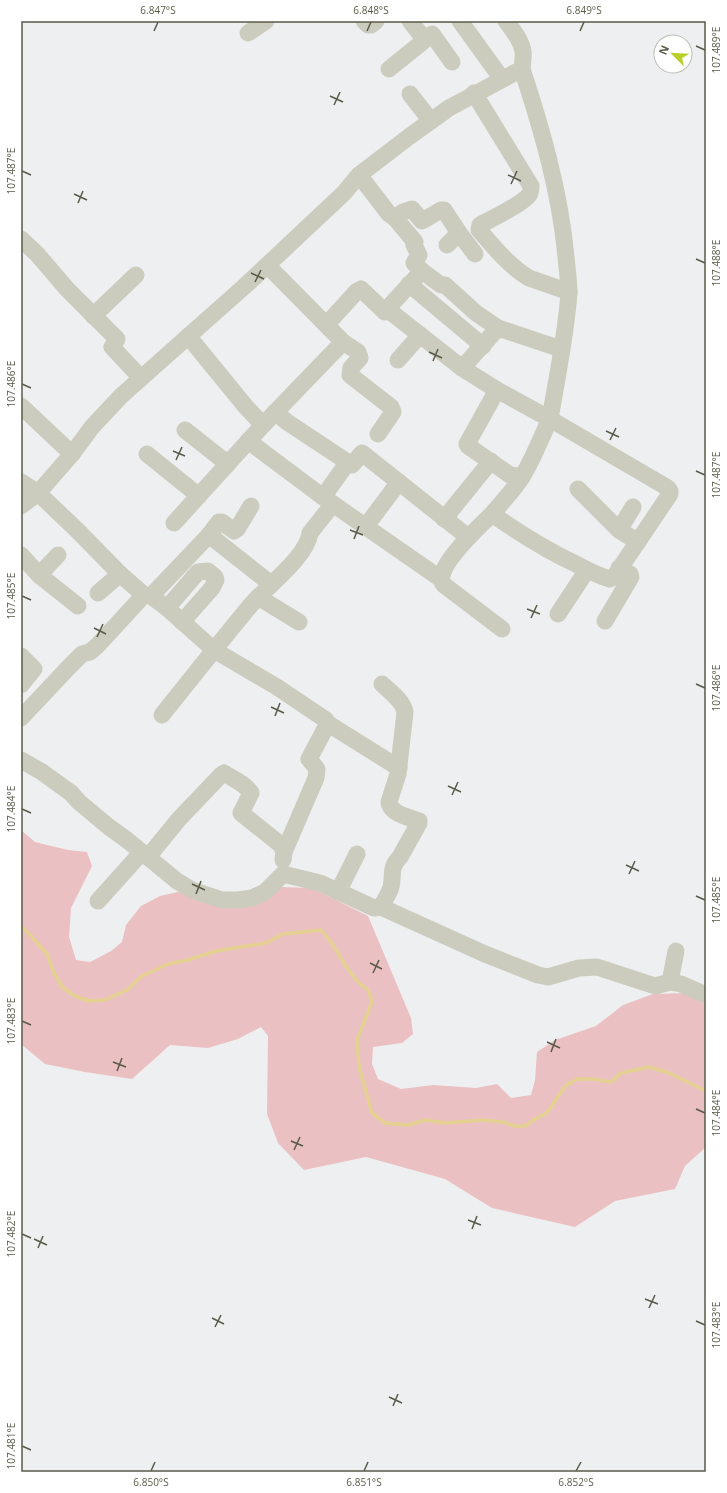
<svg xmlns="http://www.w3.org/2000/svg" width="727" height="1493" viewBox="0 0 727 1493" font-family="'Open Sans',sans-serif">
	<rect width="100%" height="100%" fill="#eeeff1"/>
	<path fill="#ebc0c2" d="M21,830L35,842L68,850L87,852L92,866L71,908L69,937L76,960L90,962L111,951L122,942L126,925L141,906L160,896L178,892L226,906L282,887L312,888L368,916L411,1018L413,1034L402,1043L373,1047L372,1064L378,1079L401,1089L433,1085L476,1088L497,1084L511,1098L531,1095L535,1080L537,1052L555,1040L596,1026L623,1005L653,994L689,993L706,1005V1147L685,1166L675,1189L615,1201L575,1227L492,1208L445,1179L366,1157L304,1170L278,1143L267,1114L268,1036L261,1027L238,1039L208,1048L170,1045L132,1079L85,1072L45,1064L21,1044Z"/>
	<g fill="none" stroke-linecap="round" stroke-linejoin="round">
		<path stroke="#e4d191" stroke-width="3.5" d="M21,926L34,939L47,954L54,973L63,988L75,996L89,1001L105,1000L127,990L142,976L168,964L188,960L216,951L266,943L283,934L321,930L331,942L347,968L358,982L368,990L372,1002L357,1040L359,1067L372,1113L385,1123L408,1125L425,1120L445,1123L484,1120L503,1122L514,1126H525L535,1119L547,1113L565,1086L577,1079H593L611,1082L621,1073L649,1067L669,1073L706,1091"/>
		<g stroke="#cbccbe" stroke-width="17">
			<path d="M364,21L368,25H371L376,21"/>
			<path d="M460,21L502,79"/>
			<path d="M248,33L266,21"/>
			<path d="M432,34L452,62"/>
			<path d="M389,69L425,40L410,21"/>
			<path d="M474,93L531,186C531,190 531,192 529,195C521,205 493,218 480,225L479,230C494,247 509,266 529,278L569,292"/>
			<path d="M410,94L431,121"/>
			<path d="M359,175L389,214L395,218L403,212L412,209L422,221L441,210H444L459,233L447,245"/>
			<path d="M459,233L475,254"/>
			<path d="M21,239L37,254L67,289L117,339L112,347L141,378"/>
			<path d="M267,265L343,342L358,352L360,358L351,368L350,375L391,407L393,412L378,434"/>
			<path d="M422,271L441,285H445L476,313L498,328"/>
			<path d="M409,284L483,346"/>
			<path d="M387,309L422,271L414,263L419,255L414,245L415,242L395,218"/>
			<path d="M93,316L136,275"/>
			<path d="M327,324L357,291L361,289L385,312L387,309L462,368L497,390L467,444L468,446L510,475L522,477"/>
			<path d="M188,336L246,407L263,425"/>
			<path d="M398,360L420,335"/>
			<path d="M462,368L498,328L561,349"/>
			<path d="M497,390L550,419C557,377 566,335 569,293C569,281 567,269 566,257C560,192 542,130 522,69"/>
			<path d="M21,406L72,454"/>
			<path d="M275,412L287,422L352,465L362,453L468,537"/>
			<path d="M185,430L228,464"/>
			<path d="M248,441L323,497"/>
			<path d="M147,454L199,496"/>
			<path d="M21,482L38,493L78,531L120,574L144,595L151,596L167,608L214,650L277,687L326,720L327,723L326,727L309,759L317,769L316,778L284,852"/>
			<path d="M578,489L619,530L638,542"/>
			<path d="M333,504L441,579"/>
			<path d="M21,506L38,493L72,454L92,427L121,396L246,285L344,193L359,175L410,136L449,108L522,69C522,64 524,58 523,52C522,41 513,30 506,21"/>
			<path d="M251,506L237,529L234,531L222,522H219L209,535L271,584"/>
			<path d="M492,514C519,533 546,550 576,564C587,570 599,576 610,579L614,577L670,494V491L668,488L550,419C541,438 533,459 522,477C515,488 500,505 491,515C481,525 430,571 444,585L502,629"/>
			<path d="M444,519L491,461"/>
			<path d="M174,523L263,425L343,342"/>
			<path d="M366,526L399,482"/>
			<path d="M619,530L633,507"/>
			<path d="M21,555L39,575L58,555"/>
			<path d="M39,575L78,606"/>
			<path d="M98,593L120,574"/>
			<path d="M151,596L209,535"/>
			<path d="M258,597L299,622"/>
			<path d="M167,608L198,572L208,571L215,577L216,580L212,588L182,622"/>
			<path d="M558,614L587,570"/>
			<path d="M605,621L631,577L630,574L619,568"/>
			<path d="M21,656L34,669L21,685"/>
			<path d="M162,715C191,679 220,642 250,606C266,587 307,557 310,533L333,504L323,497L348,462"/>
			<path d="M21,718L68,668L82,654L90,652L97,646L144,595"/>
			<path d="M327,723L399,768"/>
			<path d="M21,760L42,772L71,793L79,802L109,827L127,840L177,881L192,890L222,900H238L252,898L265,892L283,874L320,883L374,908L381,907L485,954L538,975L548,977L579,968L597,967L655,986L670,982L681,984L706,995"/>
			<path d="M148,857L179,819L221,775L224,773C233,779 246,784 251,793L241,813L281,845L284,852L283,860"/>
			<path d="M338,892L357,854"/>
			<path d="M98,901L142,852"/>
			<path d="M381,907C384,901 389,894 391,887C394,875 389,868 400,857L419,823V821C409,817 390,814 389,802L398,774L405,712C403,700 390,692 382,684"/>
			<path d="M670,982L676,951"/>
		</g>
	</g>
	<path fill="none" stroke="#595a48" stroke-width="1.5" d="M154,31L158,22M367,31L371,22M580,31L584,22M696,46L705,50M330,96L343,102M334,105L340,92M22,171L31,175M508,175L521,181M511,184L517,171M74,194L87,200M78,203L83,191M696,259L705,263M251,273L264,279M255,282L261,270M429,352L442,358M433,361L438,349M22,384L31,388M606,431L619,437M610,440L616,428M173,451L185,456M176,460L182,447M696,471L705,475M350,530L363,535M354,539L359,526M22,596L31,600M527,609L540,614M531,618L537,605M94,628L106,634M97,637L103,624M696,684L705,688M271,707L284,713M275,716L280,703M448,786L461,792M452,795L458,782M22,809L31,813M626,865L639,871M629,874L635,861M192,884L205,890M196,894L201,881M696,896L705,900M370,963L382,969M373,973L379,960M22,1021L31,1025M547,1042L560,1048M551,1052L556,1039M113,1062L126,1067M117,1071L122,1058M696,1109L705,1113M291,1141L303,1146M294,1150L300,1137M468,1220L481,1225M472,1229L477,1216M22,1234L31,1238M34,1239L47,1245M38,1248L43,1236M645,1299L658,1304M649,1308L655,1295M212,1318L224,1324M696,1321L705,1325M215,1327L221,1315M389,1397L402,1403M393,1406L398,1394M22,1446L31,1450M151,1471L155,1462M364,1471L368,1462M576,1471L581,1462"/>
	<rect width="727" height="1493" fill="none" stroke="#ffffff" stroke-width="44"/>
	<g transform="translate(673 54) rotate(294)"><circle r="19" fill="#ffffff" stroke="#bdbdb6"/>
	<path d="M0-3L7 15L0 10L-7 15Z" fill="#bad029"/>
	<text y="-6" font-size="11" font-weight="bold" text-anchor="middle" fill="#595a48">N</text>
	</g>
	<rect x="22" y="22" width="683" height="1449" fill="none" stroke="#595a48" stroke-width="1.5"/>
	<g font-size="10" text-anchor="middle" fill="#595a48">
		<text x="158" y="14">6.847°S</text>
		<text x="371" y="14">6.848°S</text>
		<text x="584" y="14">6.849°S</text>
		<text transform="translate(716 50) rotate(-90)" y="4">107.489°E</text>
		<text transform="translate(11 171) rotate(-90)" y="4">107.487°E</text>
		<text transform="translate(716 263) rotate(-90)" y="4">107.488°E</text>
		<text transform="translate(11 384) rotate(-90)" y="4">107.486°E</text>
		<text transform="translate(716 475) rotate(-90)" y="4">107.487°E</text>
		<text transform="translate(11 596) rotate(-90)" y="4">107.485°E</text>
		<text transform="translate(716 688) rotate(-90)" y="4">107.486°E</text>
		<text transform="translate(11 809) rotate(-90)" y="4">107.484°E</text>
		<text transform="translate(716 900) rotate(-90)" y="4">107.485°E</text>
		<text transform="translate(11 1021) rotate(-90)" y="4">107.483°E</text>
		<text transform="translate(716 1113) rotate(-90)" y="4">107.484°E</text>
		<text transform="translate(11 1234) rotate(-90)" y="4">107.482°E</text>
		<text transform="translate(716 1325) rotate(-90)" y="4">107.483°E</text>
		<text transform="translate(11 1446) rotate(-90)" y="4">107.481°E</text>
		<text x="151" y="1486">6.850°S</text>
		<text x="364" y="1486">6.851°S</text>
		<text x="576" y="1486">6.852°S</text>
	</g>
</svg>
